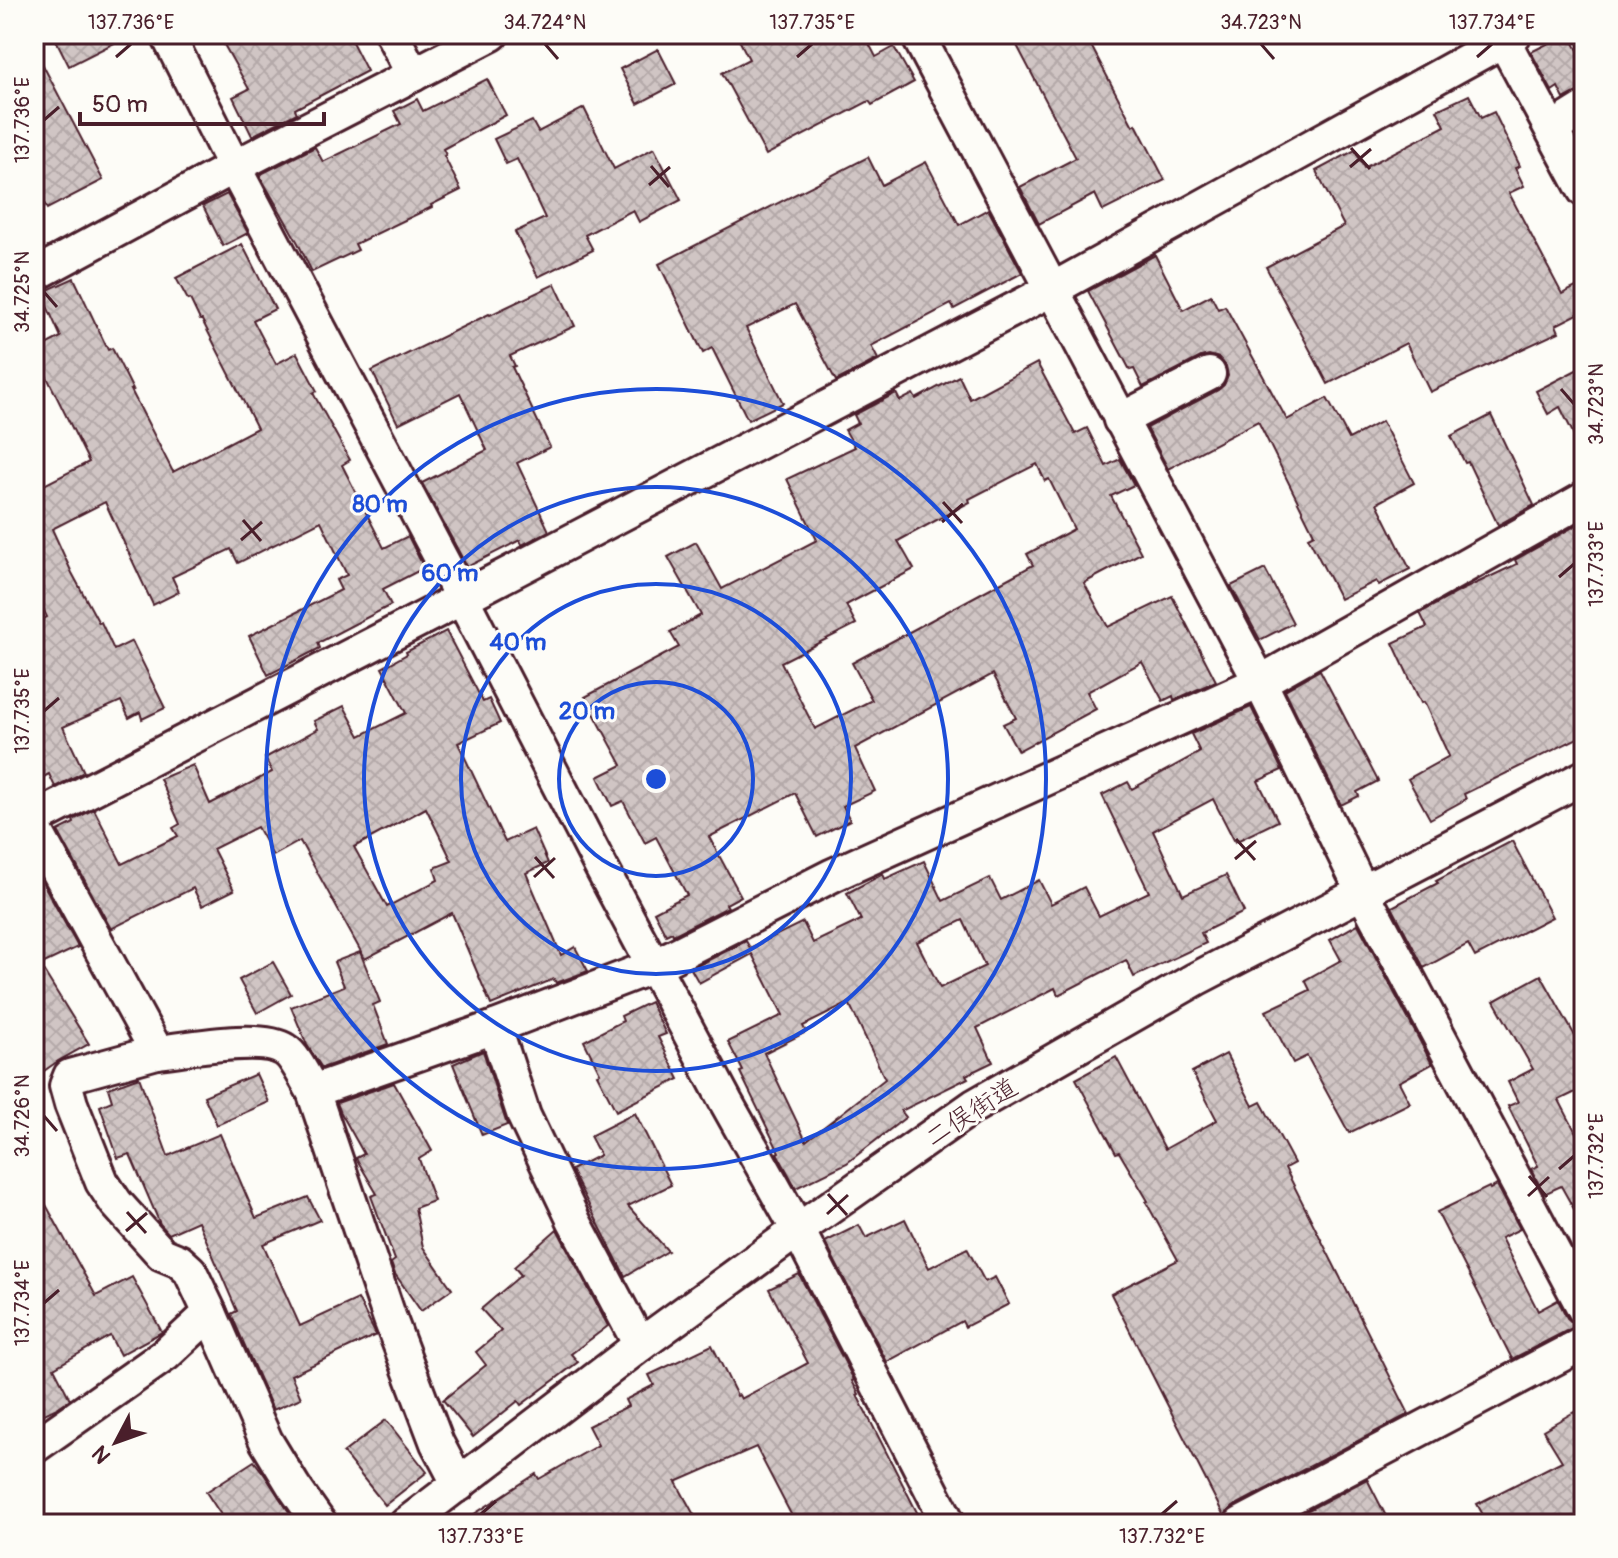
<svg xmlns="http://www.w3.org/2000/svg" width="1618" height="1558" viewBox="0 0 1618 1558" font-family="Pangolin,'Klee One',sans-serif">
	<defs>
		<pattern id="building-cross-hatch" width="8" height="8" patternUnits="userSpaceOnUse" patternTransform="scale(2)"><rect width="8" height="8" fill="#d0c5c4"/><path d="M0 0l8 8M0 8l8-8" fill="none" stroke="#b4a9a9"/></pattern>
	</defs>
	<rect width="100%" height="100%" fill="#fdfcf7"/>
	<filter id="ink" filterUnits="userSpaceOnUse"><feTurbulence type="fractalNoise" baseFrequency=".0125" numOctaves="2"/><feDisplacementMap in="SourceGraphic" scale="16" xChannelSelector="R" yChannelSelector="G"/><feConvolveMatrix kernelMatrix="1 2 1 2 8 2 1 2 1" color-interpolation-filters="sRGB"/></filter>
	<g filter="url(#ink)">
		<g fill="url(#building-cross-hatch)" stroke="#4a1f2b" stroke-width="2" fill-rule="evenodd">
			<path d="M53,34H132L69,66Z"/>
			<path d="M218,34H348L367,71L295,109L297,113L252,136L233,97L249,89Z"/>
			<path d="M736,34H864L876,57L894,47L914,82L872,105L869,101L766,155L722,73L749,59Z"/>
			<path d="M1011,34H1085L1133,126L1136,124L1165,180L1103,211L1095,194L1039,224L1020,187L1076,158Z"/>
			<path d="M1567,34H1569L1584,61V90L1575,93L1564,99L1558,87L1552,91L1531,52Z"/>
			<path d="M34,48L103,180L47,209L34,183Z"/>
			<path d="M658,49L676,84L638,104L620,69Z"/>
			<path d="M487,79L506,115L443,149L446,155L444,156L461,190L431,205L432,207L355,244L358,250L312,272L298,243L260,176L263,173L315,147L323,162L401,124L394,111L417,99L423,111Z"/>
			<path d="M1469,95L1481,118L1494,112L1520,166L1515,168L1524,186L1509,193L1562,294L1584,283V311L1556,325L1559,332L1430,392L1406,343L1328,384L1266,267L1344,226L1316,171L1355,150L1364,168L1445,126L1437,110Z"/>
			<path d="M584,108L614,169L654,148L681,200L639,222L633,210L585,235L593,250L538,277L515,232L545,218L517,159L506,164L494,139L532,121L538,132Z"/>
			<path d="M868,157L882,185L926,162L959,225L988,209L1022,273L954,309L951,304L871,346L878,359L836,381L795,304L746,328L783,403L748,420L712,348L703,353L659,264Z"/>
			<path d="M227,194L248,233L223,246L203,206Z"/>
			<path d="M242,244L275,309L253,320L276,364L297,353L317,391L313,393L350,460L342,465L384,548L408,536L424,568L383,589L391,605L318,643L320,648L268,675L249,636L341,590L336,580L347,575L321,521L238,563L231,549L172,577L179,592L153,605L105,502L52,529L72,573L99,623L101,622L114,650L132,641L165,708L142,719L140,712L129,718L121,701L63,727L84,772L55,787L49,774L34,782V624L47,617L34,590V490L89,462L34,351L61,337L41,293L74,278L108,350L112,348L133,390H131L173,472L257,428L202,320H200L190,299L188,300L176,278Z"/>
			<path d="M1155,255L1183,310L1211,295L1218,309L1225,306L1287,420L1327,398L1349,439L1382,421L1414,483L1377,503L1410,569L1379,585L1376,581L1340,599L1308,537L1314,534L1258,421L1168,469L1147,428L1218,390L1224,385L1228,376L1226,366L1219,358L1209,355L1201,357L1143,387L1134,369L1130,370L1088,291Z"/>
			<path d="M555,284L575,326L510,356L515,366L512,367L550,447L517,463L549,531L522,545L520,540L467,567L422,483L487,450L460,393L398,424L372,371L489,314L490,315Z"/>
			<path d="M1037,363L1075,434L1087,428L1106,466L1120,459L1134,485L1111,496L1141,553L1084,583L1108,627L1172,596L1216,681L1174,700L1173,696L1163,701L1142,662L1087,692L1096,709L1018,751L1003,724L1016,718L993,674L855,748L875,791L843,806L850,820L817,837L795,793L709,837L741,896L726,904L728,907L673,935L672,932L666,935L654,912L687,895L656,837L645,843L623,801L612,806L598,777L622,765L585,697L679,647L670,632L701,615L668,557L696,542L722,589L817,540L787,479L855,447L845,430L858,423L854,415L896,393L900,401L913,394L916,399L959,376L970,399ZM1037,464L1045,481L1049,479L1074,529L1027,554L1033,565L852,663L872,700L815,729L781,662L856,624L846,605L914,569L898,541L970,502L969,499Z"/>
			<path d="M1584,366V455L1560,407L1548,414L1536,391Z"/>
			<path d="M1491,415L1534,505L1498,525L1468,462L1465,463L1451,436Z"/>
			<path d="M1584,521V735L1464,794L1466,799L1430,819L1408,779L1449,756L1424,702L1421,703L1393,643L1427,627L1420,613L1460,591L1517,564L1515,560Z"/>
			<path d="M1265,569L1293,623L1260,640L1231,586Z"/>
			<path d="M446,631L483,702L489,699L500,723L458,743L505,842L533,829L548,863L526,873L561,955L575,947L588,971L556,983L554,979L491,1005L452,913L365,959L300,841L273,856L257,827L213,849L234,890L202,906L193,888L111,929L58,831L74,823L73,820L94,809L122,864L178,836L173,828L180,824L160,779L193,765L210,804L272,772L265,758L318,729L314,721L344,706L360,736L406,713L382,668L407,654L406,652ZM426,808L452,861L434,868L438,880L387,907L354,847Z"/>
			<path d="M1320,670L1378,781L1357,792L1359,796L1341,805L1285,690Z"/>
			<path d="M1251,707L1282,770L1258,781L1278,821L1235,842L1213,799L1153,831L1183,895L1226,875L1244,912L1201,933L1206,943L1134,977L1126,960L1058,995L1055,988L977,1028L993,1062L966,1075L968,1078L901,1111L906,1117L847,1163L796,1188L777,1153L779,1152L740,1072L743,1071L728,1042L783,1015L752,954L699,983L691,969L746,941L750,948L803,922L813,943L861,920L847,893L883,874L885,879L924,861L943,901L990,878L1001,900L1039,880L1051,904L1084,887L1099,916L1149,892L1102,795L1128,782L1132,789L1200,752L1191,734ZM963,920L985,966L940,988L917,942ZM849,1003L885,1079L806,1141L764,1053L806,1032L803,1026Z"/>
			<path d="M1512,841L1552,917L1475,957L1468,944L1424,968L1392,907L1438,883L1436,881Z"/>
			<path d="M34,867L78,947L40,965L89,1044L58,1061L34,1078Z"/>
			<path d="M1358,924L1432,1064L1399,1082L1410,1103L1349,1133L1307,1056L1293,1063L1266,1011L1310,990L1305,980L1341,960L1330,940Z"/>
			<path d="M360,952L380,1002L373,1005L388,1044L322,1068L307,1045L291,1007L344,986L334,962Z"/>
			<path d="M273,962L291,994L257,1013L239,980Z"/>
			<path d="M1541,975L1584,1052V1088L1559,1100L1584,1148V1227L1561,1186L1544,1194L1531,1169L1538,1166L1508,1106L1518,1102L1508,1082L1533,1069L1494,1001Z"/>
			<path d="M650,1002L666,1034L658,1037L679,1079L616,1111L597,1074L600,1073L584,1041L623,1021L621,1016Z"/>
			<path d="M483,1051L507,1125L482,1135L453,1064Z"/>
			<path d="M1226,1054L1253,1106L1261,1102L1294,1163L1285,1168L1409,1414L1232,1507L1224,1516L1111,1294L1178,1260L1146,1202L1148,1201L1119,1152L1116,1153L1076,1079L1116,1057L1165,1149L1217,1120L1192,1072Z"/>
			<path d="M256,1074L269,1102L217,1125L204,1096Z"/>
			<path d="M139,1077L168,1156L220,1134L256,1218L308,1197L320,1220L263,1244L300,1326L358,1299L376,1335L291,1375L301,1398L273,1410L231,1314L237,1311L198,1221L169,1234L160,1224L130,1154L118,1158L100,1106L112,1101L108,1088Z"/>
			<path d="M394,1083L432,1151L419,1159L434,1201L415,1208L423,1247L452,1289L421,1311L395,1274L391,1263L395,1260L371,1196L377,1194L356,1158L364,1154L341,1113L337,1103Z"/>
			<path d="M635,1113L671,1185L628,1206L668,1251L625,1276L571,1170L600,1155L590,1136Z"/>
			<path d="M34,1183L96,1296L132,1277L162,1332L120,1355L110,1336L54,1368L70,1399L57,1408L34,1419Z"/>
			<path d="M1497,1185L1520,1229L1501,1238L1538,1311L1558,1300L1567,1318L1576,1326L1512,1359L1437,1212L1489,1187L1490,1189Z"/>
			<path d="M905,1219L929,1268L967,1248L985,1282L995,1277L1009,1304L965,1327L962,1321L887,1362L825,1242L859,1225L866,1238Z"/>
			<path d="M557,1229L608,1326L571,1354L578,1362L521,1405L518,1401L473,1437L443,1400L486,1365L476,1352L501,1331L481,1309L521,1275L514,1267Z"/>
			<path d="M799,1274L854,1380L852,1381L859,1394L857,1395L923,1524H796L756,1447L676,1482L699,1524H459L536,1474L539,1479L598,1445L588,1426L628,1406L625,1400L654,1385L649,1375L712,1345L737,1396L739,1395L741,1399L808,1363L769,1289Z"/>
			<path d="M1574,1412L1584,1428V1524H1488L1477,1504L1562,1461L1543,1430Z"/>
			<path d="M386,1420L427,1472L385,1505L343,1453Z"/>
			<path d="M254,1461L264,1474L297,1524H227L206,1492Z"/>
			<path d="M1367,1479L1390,1524H1282Z"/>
		</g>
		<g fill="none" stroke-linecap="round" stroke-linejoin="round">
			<defs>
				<g id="minor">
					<path d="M167,34L234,167L462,598L603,871L726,1102L798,1230L949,1524"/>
					<path d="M392,34L413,75"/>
					<path d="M917,34L1260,682L1363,893L1584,1309"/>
					<path d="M1500,34L1584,190"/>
					<path d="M1552,129L1584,109"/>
					<path d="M34,275L234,167L492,34"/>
					<path d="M1120,420L1209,374"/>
					<path d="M34,819L462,598L1051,290L1515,34"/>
					<path d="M34,827L157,1052C186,1049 262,1034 285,1050C295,1056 306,1080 313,1091L390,1319L437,1443L459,1485"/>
					<path d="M495,1027L654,966L833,875L1260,682L1584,499"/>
					<path d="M313,1091L495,1027L524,1116L574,1221L640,1345"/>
					<path d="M210,1313L266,1441L294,1487L320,1524"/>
					<path d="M34,1447L165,1355L210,1313L190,1271L179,1261L162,1254L116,1203L102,1182L71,1104L66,1086L70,1076L157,1052"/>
					<path d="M406,1524L640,1345L798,1230L974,1106L1196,979L1584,777"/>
					<path d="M1241,1524L1584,1343"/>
				</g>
			</defs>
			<use href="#minor" stroke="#4a1f2b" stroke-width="38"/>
			<use href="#minor" stroke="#fdfcf7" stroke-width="32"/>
		</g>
	</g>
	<path fill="none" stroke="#4a1f2b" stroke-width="3" d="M545,44L558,59M1261,44L1274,59M116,57L131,44M797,57L812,44M1477,57L1492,44M44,120L59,107M1351,148L1370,169M651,166L669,187M1350,167L1371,149M649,185L670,167M44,292L57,307M1561,389L1574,404M943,502L962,523M243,520L261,541M942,522L963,504M241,540L262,522M1559,577L1574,564M44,711L59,698M1236,839L1255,860M535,857L554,878M1235,859L1256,841M534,877L555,858M44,1116L57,1131M1559,1169L1574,1156M1529,1176L1547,1197M828,1194L847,1215M1528,1196L1549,1177M127,1212L146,1233M827,1214L848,1195M126,1231L147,1213M44,1303L59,1290M481,1514L496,1501M1162,1514L1177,1501"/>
	<g fill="none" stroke="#1d4ed8" stroke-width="4">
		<circle cx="656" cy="779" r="97"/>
		<circle cx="656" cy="779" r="195"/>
		<circle cx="656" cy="779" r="292"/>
		<circle cx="656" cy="779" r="390"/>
	</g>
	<g text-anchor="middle" stroke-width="6" stroke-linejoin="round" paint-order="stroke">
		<g font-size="26" fill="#4a1f2b" stroke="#fdfcf7">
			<text transform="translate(971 1112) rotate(-33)" y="9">二俣街道</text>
		</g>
	</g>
	<circle cx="656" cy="779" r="12" fill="#1d4ed8" stroke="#fdfcf7" stroke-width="4"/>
	<g font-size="24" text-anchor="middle" font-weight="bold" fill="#1d4ed8" stroke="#fdfcf7" stroke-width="6" stroke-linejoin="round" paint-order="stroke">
		<text x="380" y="512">80 m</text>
		<text x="450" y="581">60 m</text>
		<text x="518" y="650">40 m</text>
		<text x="587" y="719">20 m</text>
	</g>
	<rect width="1618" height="1558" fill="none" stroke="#fdfcf7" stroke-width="88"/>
	<g transform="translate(116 1442) rotate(229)" stroke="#fdfcf7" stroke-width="6" paint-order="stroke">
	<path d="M0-6L14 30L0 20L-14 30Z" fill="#4a1f2b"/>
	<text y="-12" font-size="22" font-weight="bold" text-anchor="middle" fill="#4a1f2b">N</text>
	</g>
	<path d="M80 112v12h244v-12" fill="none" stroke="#4a1f2b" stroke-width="4"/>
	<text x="92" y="112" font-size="24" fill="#4a1f2b" stroke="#fdfcf7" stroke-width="6" paint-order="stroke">50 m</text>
	<rect x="44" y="44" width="1530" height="1470" fill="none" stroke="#4a1f2b" stroke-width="3"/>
	<g font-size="20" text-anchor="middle" fill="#4a1f2b">
		<text x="131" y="29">137.736°E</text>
		<text x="545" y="29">34.724°N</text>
		<text x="812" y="29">137.735°E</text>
		<text x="1261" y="29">34.723°N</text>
		<text x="1492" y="29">137.734°E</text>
		<text transform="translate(22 120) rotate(-90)" y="7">137.736°E</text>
		<text transform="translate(22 292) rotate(-90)" y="7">34.725°N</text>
		<text transform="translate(1596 404) rotate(-90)" y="7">34.723°N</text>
		<text transform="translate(1596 564) rotate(-90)" y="7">137.733°E</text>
		<text transform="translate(22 711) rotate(-90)" y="7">137.735°E</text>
		<text transform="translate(22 1116) rotate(-90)" y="7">34.726°N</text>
		<text transform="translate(1596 1156) rotate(-90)" y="7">137.732°E</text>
		<text transform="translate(22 1303) rotate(-90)" y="7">137.734°E</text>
		<text x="481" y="1543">137.733°E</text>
		<text x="1162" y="1543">137.732°E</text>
	</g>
</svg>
